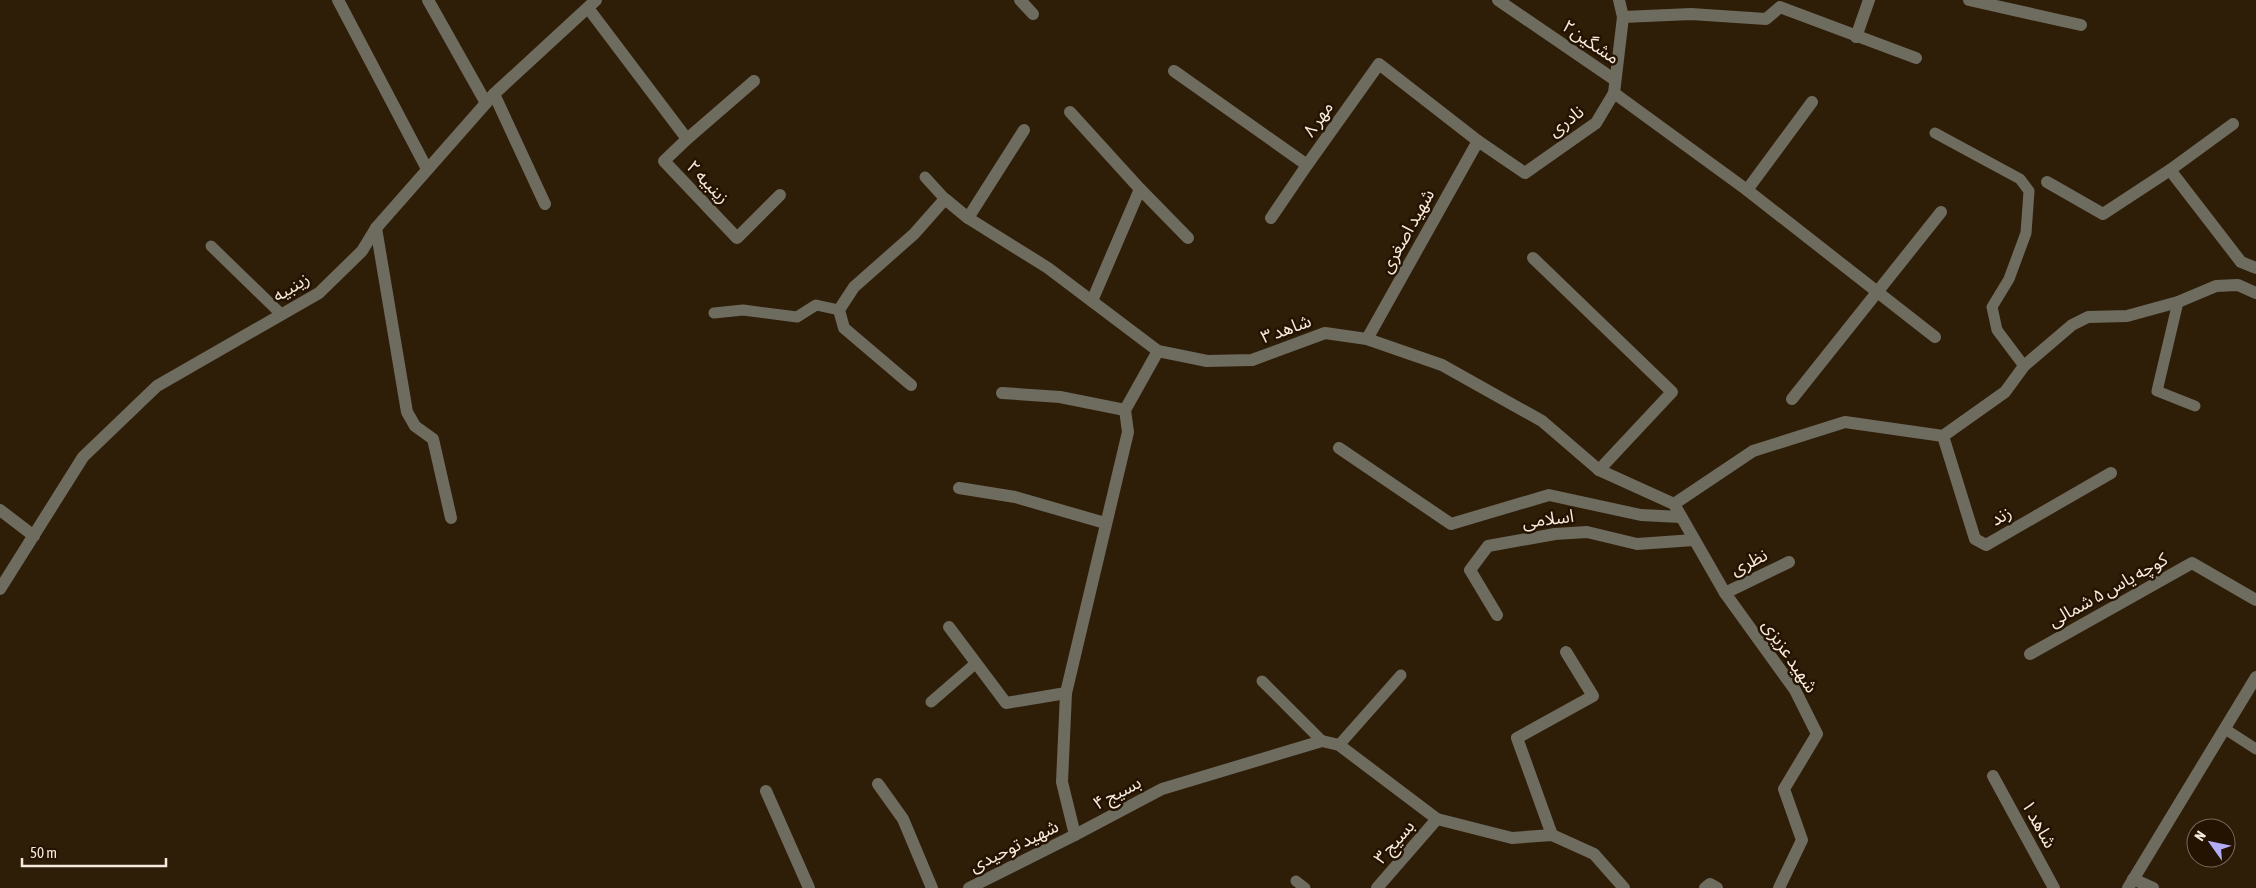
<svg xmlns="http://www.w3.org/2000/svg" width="2256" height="888" viewBox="0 0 2256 888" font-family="'Asap Condensed','Noto Sans Arabic',sans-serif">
	<rect width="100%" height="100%" fill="#2e1d07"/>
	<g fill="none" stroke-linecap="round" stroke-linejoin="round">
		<g stroke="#6e6b5f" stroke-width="11">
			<path d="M1935,133L2020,179L2029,191L2026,233L2009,279L1992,307L1997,330L2024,366"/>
			<path d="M925,177L945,199"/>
			<path d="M211,246L281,314"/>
			<path d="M2178,302L2157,391L2195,406"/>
			<path d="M714,313L743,310L797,317L816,305L839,310"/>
			<path d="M1262,681L1322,741"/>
			<path d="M931,702L976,663"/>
			<path d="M2225,729L2256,749"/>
			<path d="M1339,745L1401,675"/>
			<path d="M1296,881L1305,888"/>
		</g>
		<g stroke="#6e6b5f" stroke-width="12">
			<path d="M338,0L427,169"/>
			<path d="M428,0L486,103"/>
			<path d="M1020,0L1033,14"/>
			<path d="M1498,0L1615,80"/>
			<path d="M1969,0L2081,25"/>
			<path d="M588,8L687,139L664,161L737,238L780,195"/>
			<path d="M1623,17L1691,14L1766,19L1780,7L1916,58"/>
			<path d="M1856,37L1869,0"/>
			<path d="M1174,71L1307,165L1379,64L1478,141L1525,173L1596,123L1614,93L1623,17L1619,0"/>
			<path d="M1614,93L1747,190L1935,337"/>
			<path d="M494,94L545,204"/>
			<path d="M1070,112L1140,189L1092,301"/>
			<path d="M687,139L754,81"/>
			<path d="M2170,170L2241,262L2256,268"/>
			<path d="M2047,182L2103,214L2170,170L2233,124"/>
			<path d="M1140,189L1188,238"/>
			<path d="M1747,190L1812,102"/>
			<path d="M968,218L1024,130"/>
			<path d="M1271,218L1307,165"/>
			<path d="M376,228L407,412L415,426L433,439L451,518"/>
			<path d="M1533,258L1672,392L1599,470"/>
			<path d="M1367,339L1478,141"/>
			<path d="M1158,351L1125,410L1128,432L1066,693L1062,782L1075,835L1162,789L1322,741L1339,745L1437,819L1512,838L1552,835L1594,854L1624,888"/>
			<path d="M911,385L844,328L839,310L854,287L914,234L945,199L968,218L1048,268L1158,351L1207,361L1252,360L1325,333L1367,339L1442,365L1542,421L1599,470L1674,504"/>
			<path d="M1002,393L1060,397L1125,410"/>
			<path d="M1792,399L1941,212"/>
			<path d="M1943,436L1975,539L1986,545L2111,473"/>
			<path d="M1339,448L1451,524L1549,495L1641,515L1681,517"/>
			<path d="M959,488L1015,497L1105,523"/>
			<path d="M1674,504L1753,451L1845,422L1943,436L2005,392L2024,366L2072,325L2088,317L2127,316L2178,302L2216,286L2238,285L2256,293"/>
			<path d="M1674,504L1725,593L1795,690L1817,734L1784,789L1802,840L1779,888"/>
			<path d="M0,510L34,536"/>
			<path d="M0,589L83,457L157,386L319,293L362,251L376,228L494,94L596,0"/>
			<path d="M1725,593L1789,562"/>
			<path d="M1497,615L1470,570L1488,546L1555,534L1587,532L1637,544L1694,540"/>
			<path d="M949,627L1006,703L1066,693"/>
			<path d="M2030,654L2192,563L2256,600"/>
			<path d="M1993,776L2054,888"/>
			<path d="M878,784L903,819L932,888"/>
			<path d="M766,791L809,888"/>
			<path d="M1552,835L1517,738L1593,696L1566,652"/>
			<path d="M2133,879L2153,888"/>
			<path d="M969,888L1075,835"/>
			<path d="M1377,888L1437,819"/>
			<path d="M1705,888L1710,884L1717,888"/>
		</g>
		<path stroke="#6e6b5f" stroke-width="12" d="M2128,888L2256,677"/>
	</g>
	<g text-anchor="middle" stroke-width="5" stroke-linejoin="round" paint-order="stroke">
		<g font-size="18" fill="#f6eadd" stroke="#241301">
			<text transform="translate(1591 42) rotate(34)" y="6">مشگین۲</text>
			<text transform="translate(1318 119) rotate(-55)" y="6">مهر ۸</text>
			<text transform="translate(1566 121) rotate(-37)" y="6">نادری</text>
			<text transform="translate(708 182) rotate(46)" y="6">زینبیه ۲</text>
			<text transform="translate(1407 231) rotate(-61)" y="6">شهید اصغری</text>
			<text transform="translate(291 287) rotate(-32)" y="6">زینبیه</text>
			<text transform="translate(1286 329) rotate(-20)" y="6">شاهد ۳</text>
			<text transform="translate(2001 516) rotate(-30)" y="6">زند</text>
			<text transform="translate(1548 519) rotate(-7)" y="6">اسلامی</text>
			<text transform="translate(1749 562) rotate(-26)" y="6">نظری</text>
			<text transform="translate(2108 590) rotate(-29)" y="6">کوچه یاس ۵ شمالی</text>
			<text transform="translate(1790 656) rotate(56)" y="6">شهید عزیزی</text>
			<text transform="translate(1117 793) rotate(-28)" y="6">بسیج ۴</text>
			<text transform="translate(2039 824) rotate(61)" y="6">شاهد ۱</text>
			<text transform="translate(1394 842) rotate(-49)" y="6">بسیج ۳</text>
			<text transform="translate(1014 846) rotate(-26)" y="6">شهید توحیدی</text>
		</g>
	</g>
	<g transform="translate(2211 843) rotate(303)"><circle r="24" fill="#241301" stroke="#786959"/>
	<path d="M0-4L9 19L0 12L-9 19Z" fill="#b5acf8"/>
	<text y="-8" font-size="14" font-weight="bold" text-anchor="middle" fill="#f6eadd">N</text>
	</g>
	<path d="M22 858v8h144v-8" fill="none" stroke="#f6eadd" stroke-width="2.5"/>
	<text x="30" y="858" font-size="15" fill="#f6eadd" stroke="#241301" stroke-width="4" paint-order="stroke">50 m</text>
</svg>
